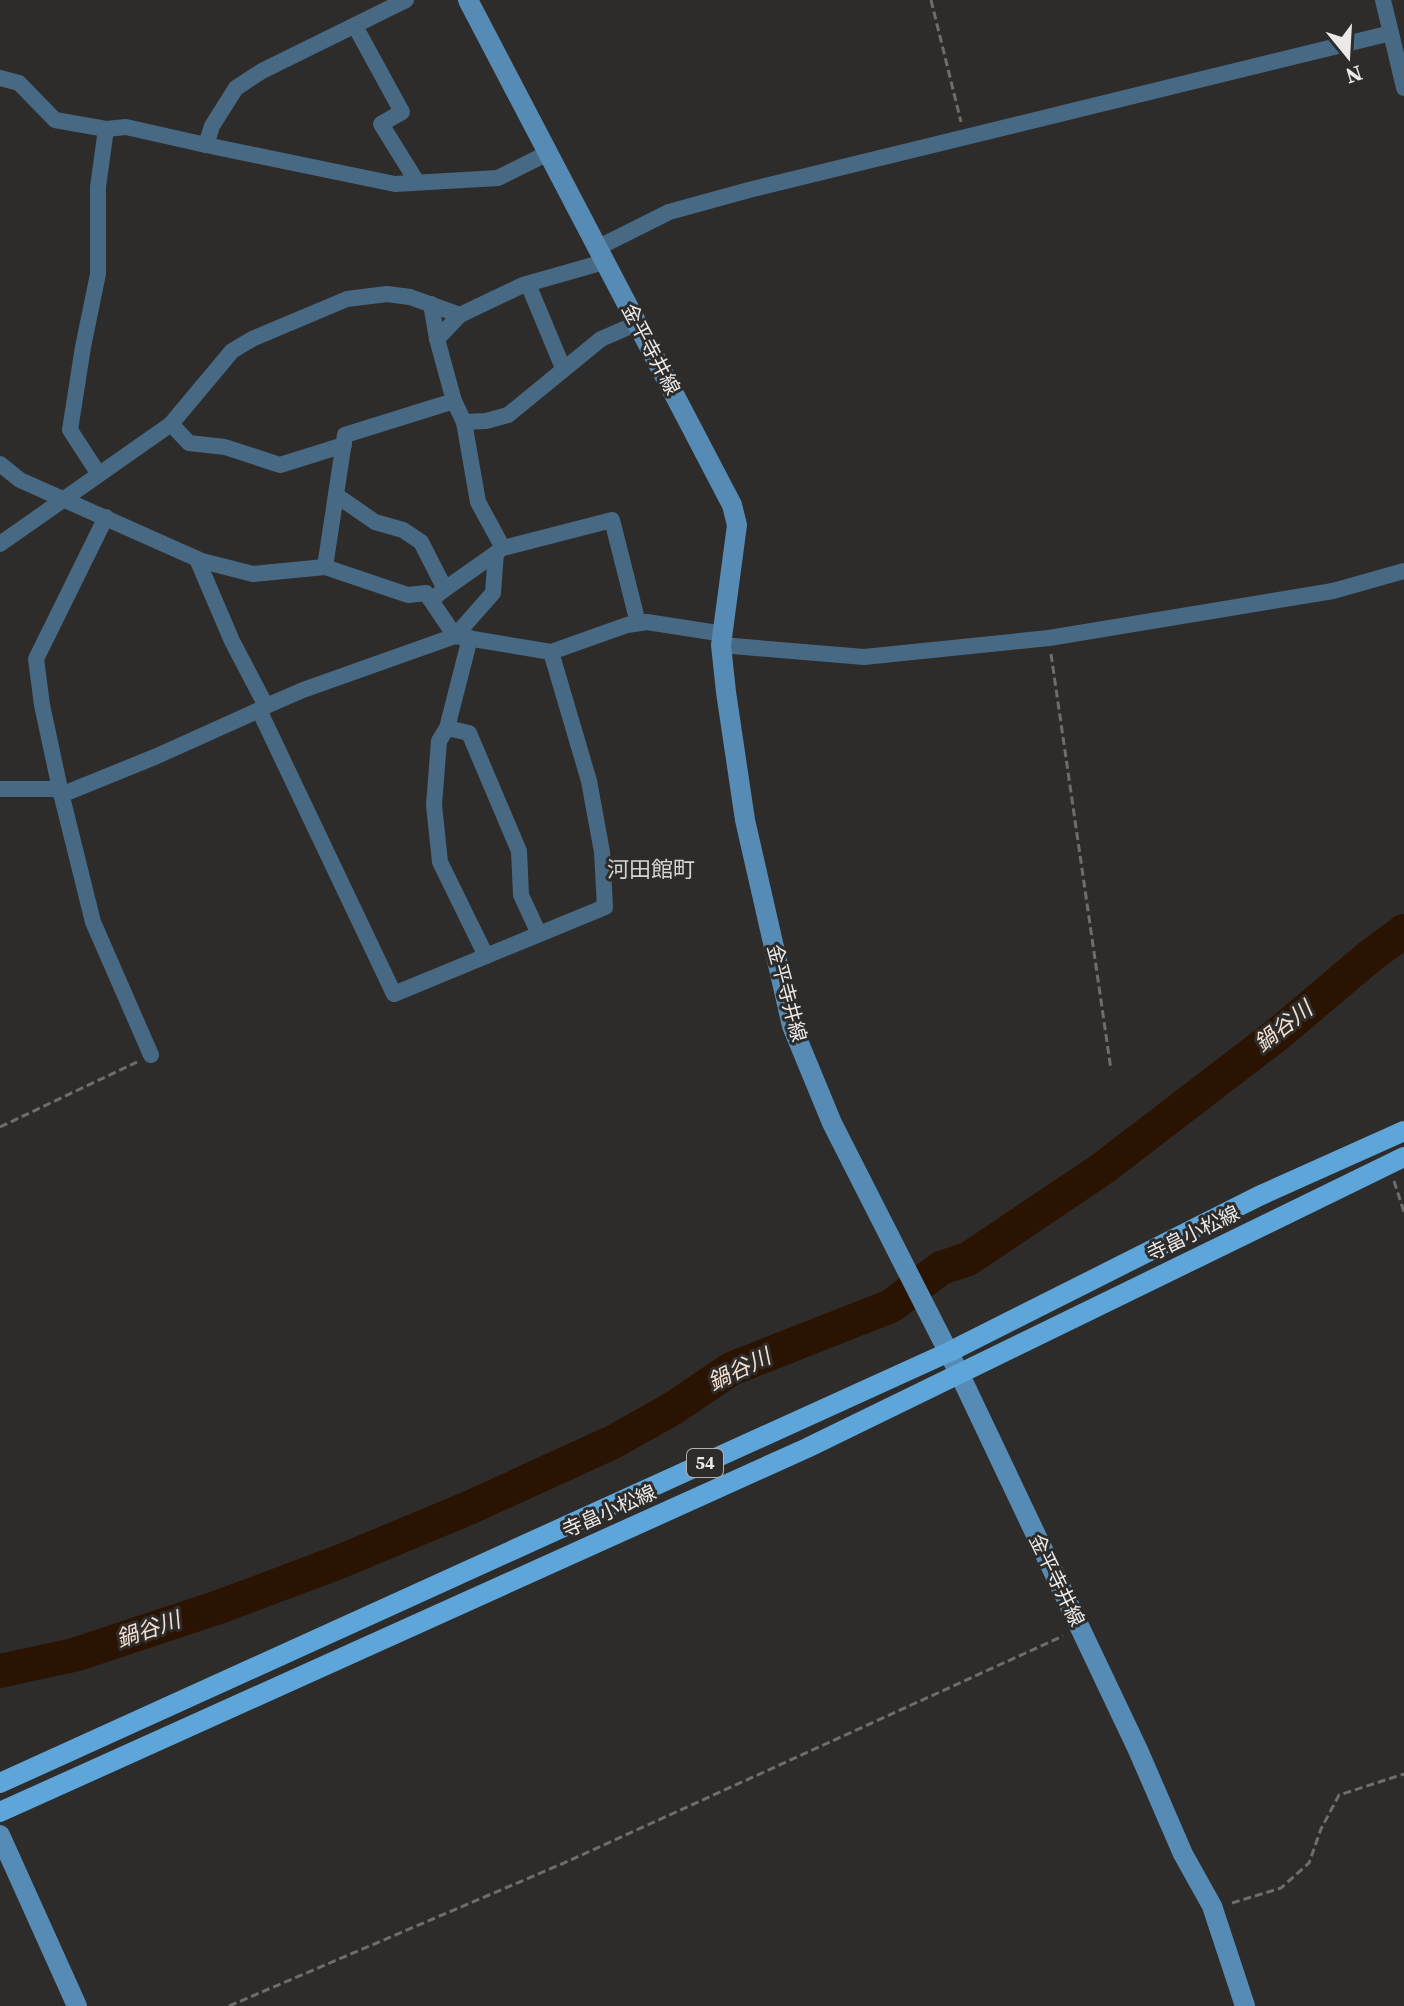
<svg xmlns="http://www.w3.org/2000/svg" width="1404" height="2006" viewBox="0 0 1404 2006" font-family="'Source Serif 4','Noto Sans JP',serif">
	<rect width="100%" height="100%" fill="#2e2c2a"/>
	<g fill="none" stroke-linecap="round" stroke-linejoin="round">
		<path stroke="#2b1302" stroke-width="34" d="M0,1671L74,1655L219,1607L339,1562L471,1507L613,1442L672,1409L731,1369L891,1306L941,1268L968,1259L1102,1169L1278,1034L1369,957L1404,931"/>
		<g stroke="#6f6d6b" stroke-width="3" stroke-dasharray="8 4" stroke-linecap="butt">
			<path d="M931,0L961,122"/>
			<path d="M1051,654L1111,1070"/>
			<path d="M0,1127L137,1062"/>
			<path d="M1394,1181L1404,1212"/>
			<path d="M1232,1903L1281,1888L1309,1863L1321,1829L1339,1795L1404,1774"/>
			<path d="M229,2006L564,1863L1063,1636"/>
		</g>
		<g stroke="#486983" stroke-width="16">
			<path d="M1383,0L1391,33"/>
			<path d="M355,26L402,112L381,124L417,182"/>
			<path d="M0,78L19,83L55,120L106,129L126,127L206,145L212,126L236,88L262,71L406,0"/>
			<path d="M206,145L395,184L498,178L548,153"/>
			<path d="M597,248L669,212L749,190L1391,33L1404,88"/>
			<path d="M528,284L563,368"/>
			<path d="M431,304L437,339L460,315"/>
			<path d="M437,339L454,401L464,422L478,502L503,548L612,520L638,623"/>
			<path d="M464,422L486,421L508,415L601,339L638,323"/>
			<path d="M171,424L189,443L225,447L280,465L344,445"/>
			<path d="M0,464L20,480L202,561L253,574L325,567L408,595L426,593L455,636L551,652L627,625L647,622L724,634"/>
			<path d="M98,473L70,430L83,347L98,274V187L106,129"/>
			<path d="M336,495L375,522L403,530L421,542L445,589L431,600"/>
			<path d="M106,517L36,659L42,705L60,789L93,922L151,1055"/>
			<path d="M0,544L171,424L232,351L252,339L347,299L387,294L410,297L460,315L523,285L604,262"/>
			<path d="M197,559L232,641L266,706L303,690L455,636L493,593L496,553"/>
			<path d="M325,567L345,435L454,401"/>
			<path d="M445,589L499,551"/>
			<path d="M470,638L447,728L439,741L434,805L440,862L486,956"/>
			<path d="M721,645L864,657L1049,638L1333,591L1404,571"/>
			<path d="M266,706L259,710L394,994L605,907L602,852L589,781L551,652"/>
			<path d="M447,728L469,733L519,851L521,895L539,934"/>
			<path d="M0,789H60"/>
			<path d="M61,795L157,756L259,710"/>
		</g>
		<g stroke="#558bb4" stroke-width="20">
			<path d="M468,0L732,505L737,525L721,645L726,692L745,820L792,1026L832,1123L960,1375L1138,1750L1183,1854L1212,1906L1245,2006"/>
			<path d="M0,1835L77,2006"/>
		</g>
		<g stroke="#5ea5d9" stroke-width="20">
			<path d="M0,1783L949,1352L1259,1196L1404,1131"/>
			<path d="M0,1812L807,1448L1404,1157"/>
		</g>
	</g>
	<g text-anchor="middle" stroke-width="6" stroke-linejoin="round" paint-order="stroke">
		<rect fill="#2e2c2a" stroke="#b2b0af" stroke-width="2" x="687" y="1449" width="36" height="28" rx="6"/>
		<g font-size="18" font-weight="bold" fill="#eae9e8">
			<text x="705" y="1469">54</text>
		</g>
		<g font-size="20" fill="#eae9e8" stroke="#2e2c2a">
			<text transform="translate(651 349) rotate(62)" y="7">金平寺井線</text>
			<text transform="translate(787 993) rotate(75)" y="7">金平寺井線</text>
			<text transform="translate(1193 1233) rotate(-26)" y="7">寺畠小松線</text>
			<text transform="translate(609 1511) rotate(-24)" y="7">寺畠小松線</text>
			<text transform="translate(1057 1580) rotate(64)" y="7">金平寺井線</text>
		</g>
		<g font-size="22" fill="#d7d4d2" stroke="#2e2c2a">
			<text x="651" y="877">河田館町</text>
		</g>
		<g font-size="22" font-style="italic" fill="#f5dfd1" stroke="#2e2c2a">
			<text transform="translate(1283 1026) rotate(-38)" y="8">鍋谷川</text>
			<text transform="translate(739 1369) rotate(-26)" y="8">鍋谷川</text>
			<text transform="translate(148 1629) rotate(-19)" y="8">鍋谷川</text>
		</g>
	</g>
	<g transform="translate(1348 56) rotate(162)" stroke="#2e2c2a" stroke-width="6" paint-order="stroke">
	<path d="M0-6L14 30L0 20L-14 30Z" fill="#eae9e8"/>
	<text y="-12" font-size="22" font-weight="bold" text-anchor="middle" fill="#eae9e8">N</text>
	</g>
</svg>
